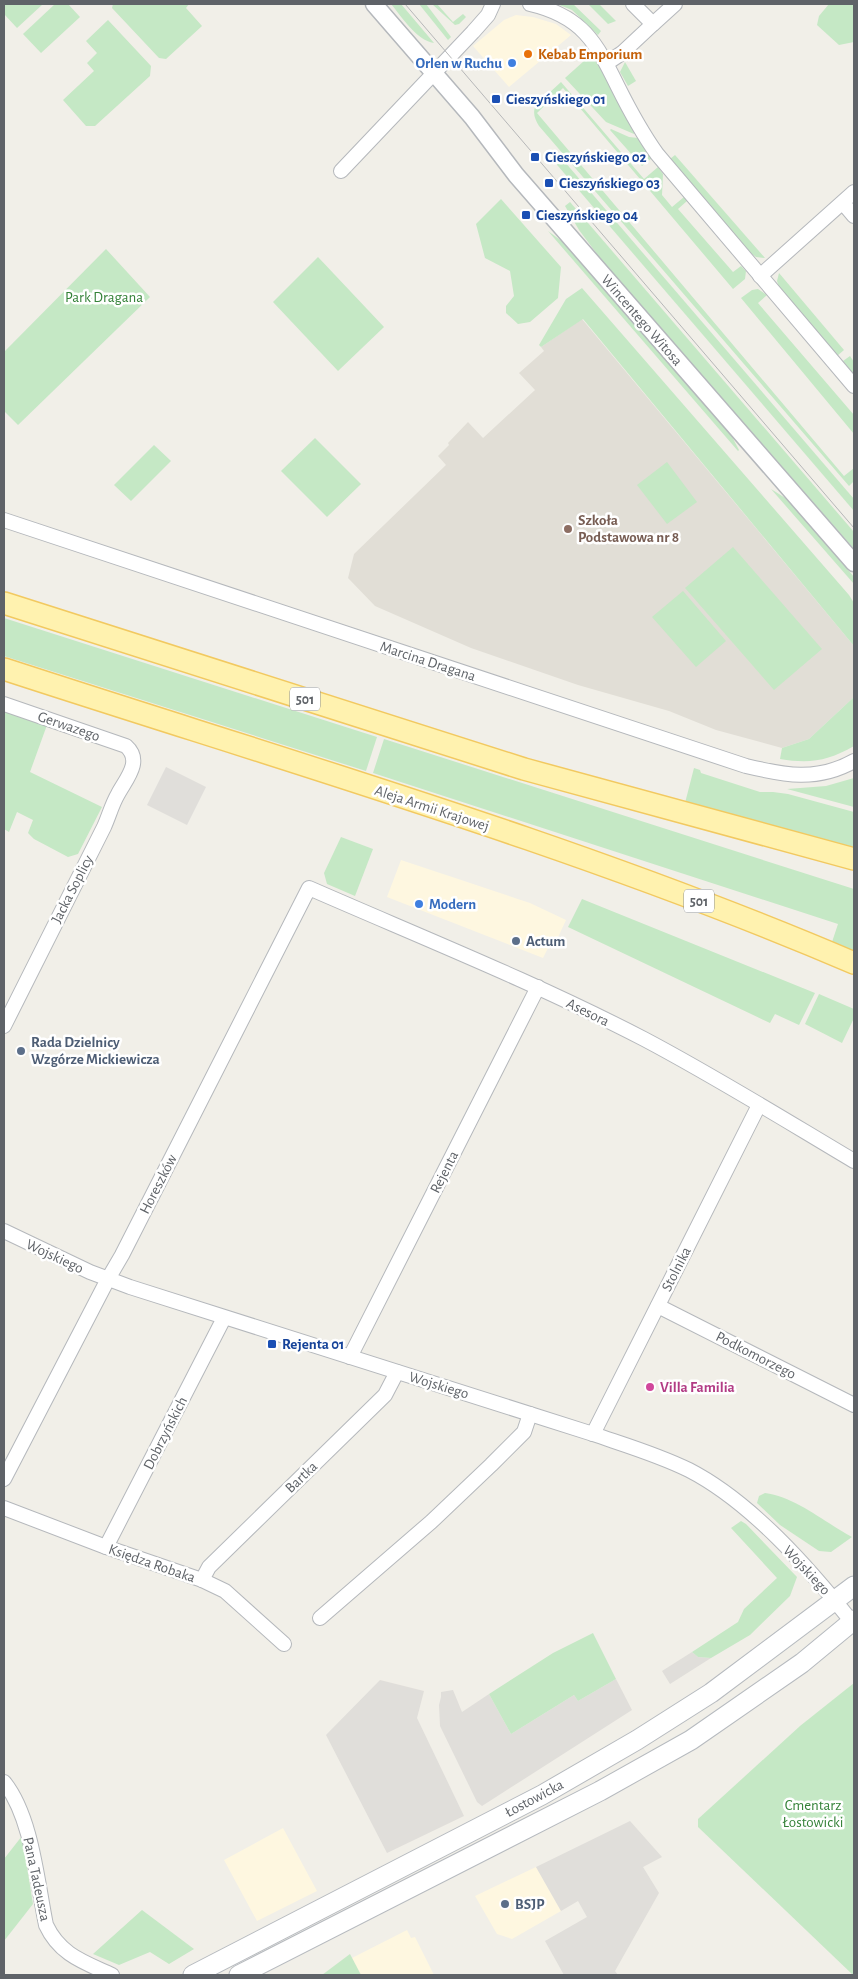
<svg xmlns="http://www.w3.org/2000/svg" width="858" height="1979" viewBox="0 0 858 1979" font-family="'Alegreya Sans',sans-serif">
	<rect width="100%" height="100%" fill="#f1efe8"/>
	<g fill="#fef7e0">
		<path d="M516,15L533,17L556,24L571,35L509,87L473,46L504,20Z"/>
		<path d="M401,860L530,903L566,920L555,944L551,942L543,958L387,897Z"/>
		<path d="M283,1828L317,1891L257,1921L224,1860Z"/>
		<path d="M536,1867L561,1911L512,1939L497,1934L475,1896Z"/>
		<path d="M407,1930L411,1938L415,1937L434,1975H361L352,1958Z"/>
	</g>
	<g fill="#e0deda">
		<path d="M166,767L206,787L187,825L147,805Z"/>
		<path d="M692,1652L698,1657L711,1658L670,1684L662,1671Z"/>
		<path d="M616,1679L632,1710L482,1806L477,1802L440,1726L439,1705L441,1697V1692L453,1690L462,1712L489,1694L511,1734L574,1695L578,1701Z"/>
		<path d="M380,1680L424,1691L417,1718L464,1816L387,1853L326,1735Z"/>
		<path d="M630,1821L662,1857L643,1867L659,1893L615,1971L618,1975H564L545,1941L587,1917L578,1901L561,1911L536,1867Z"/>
	</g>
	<path fill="#e1ded6" d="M582,319L854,646V697L809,739L782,748L716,730L669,711L578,685L471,648L375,606L348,578L354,554L446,465L438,456L449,445L448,443L468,422L483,438L535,390L519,373L544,351L541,347Z"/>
	<g fill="#c5e8c5">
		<path d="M4,4H43L17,28L4,14Z"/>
		<path d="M55,4H68L80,17L41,53L23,34Z"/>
		<path d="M113,4H189L186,8L202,26L166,59L159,58L112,8Z"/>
		<path d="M391,4H401L434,43C416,40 402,17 391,4Z"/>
		<path d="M419,4H426L451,37L448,40Z"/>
		<path d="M432,4H437L453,22L463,14L466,17L459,24L455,25Z"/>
		<path d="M557,4H573L601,31L598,35L572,10Z"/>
		<path d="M588,4L600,5L616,21L608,24Z"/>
		<path d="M829,4H854V42L839,45L817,25L819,16Z"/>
		<path d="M108,20L151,66L150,76L95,126H86L63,100L94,71L87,63L97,53L86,41Z"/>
		<path d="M594,52L635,132L634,134L606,122L565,78Z"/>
		<path d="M625,62L636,81L628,86L620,72Z"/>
		<path d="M561,82L644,179L658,167L663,174L662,195L672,207L684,197L687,201L678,209L733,272L741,266L746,271L745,279L733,289L563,88L537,113L844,476L854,468V481L849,486L539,126C535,119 532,113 536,105Z"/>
		<path d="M611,129L629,137L638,138L652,158L642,166L610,130Z"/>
		<path d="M558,154L854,499V511L552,159Z"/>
		<path d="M675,155L765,258L756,257L748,251L670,159Z"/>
		<path d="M501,199L561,267L558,298L530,322L518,324L506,313V306L514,296L510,271L485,258L476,224Z"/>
		<path d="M570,202L854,532V549L603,262L579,230L565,206Z"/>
		<path d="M548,231L567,245L729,431L739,450L738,451Z"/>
		<path d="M106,249L150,297L18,425L4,411V352Z"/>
		<path d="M318,257L384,327L338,371L273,302Z"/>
		<path d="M779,273L844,350L837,356L779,287L777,281Z"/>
		<path d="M582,288L849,595L854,603V646L583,319L541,347L539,345L566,299Z"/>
		<path d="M758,289L767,295L758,303L854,415V434L741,298L752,290Z"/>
		<path d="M850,356L854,362V375L843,361Z"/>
		<path d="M315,438L361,484L327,517L281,471Z"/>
		<path d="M154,445L171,461L131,501L114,485Z"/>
		<path d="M667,462L697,502L667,524L637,485Z"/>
		<path d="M771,489L790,501L854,577V584Z"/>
		<path d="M733,547L822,649L774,690L685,588Z"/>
		<path d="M683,591L726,641L696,667L652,617Z"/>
		<path d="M4,618L377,737L366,771L4,656Z"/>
		<path d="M854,697V746C828,761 810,764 780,759L782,748L809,739Z"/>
		<path d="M4,710L47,725L30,772L102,807L78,854L68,857L34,839L28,833L33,820L17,812L9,832L4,829Z"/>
		<path d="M384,739L854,889V951L832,942L838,924L373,773Z"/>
		<path d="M694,768L700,770L701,773L760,792H773L788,794L854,812V849L685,803Z"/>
		<path d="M854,778V807L787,789L826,786Z"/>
		<path d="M341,837L373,849L355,896L327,884L324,873Z"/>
		<path d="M582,899L815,993L799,1025L775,1014L770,1023L568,927Z"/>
		<path d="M819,994L854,1009V1018L842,1043L805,1024Z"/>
		<path d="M765,1493C796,1497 824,1522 852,1537L831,1552L819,1551L780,1525L757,1503L759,1496Z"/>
		<path d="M741,1521L746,1524L797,1577L790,1596L750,1635L711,1658L698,1657L692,1652L738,1622L744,1609L777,1578L731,1528Z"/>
		<path d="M593,1633L616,1679L578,1701L574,1695L511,1734L489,1694L553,1653Z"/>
		<path d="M854,1683V1975H853L698,1827V1819L800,1726Z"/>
		<path d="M22,1836L33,1904L4,1941V1859Z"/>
		<path d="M142,1910L194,1949L169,1964L150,1952L119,1965L93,1954Z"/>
		<path d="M350,1954L361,1975H322Z"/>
	</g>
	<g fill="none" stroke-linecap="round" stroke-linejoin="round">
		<defs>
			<g id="minor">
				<path d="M530,4C582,16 596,42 618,87C630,111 642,133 657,154L854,386"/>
				<path d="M653,24L675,4"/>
				<path d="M607,63L622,53L653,24L633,4"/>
				<path d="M341,171L473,32L488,15L493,4"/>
				<path d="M843,203L854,216"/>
				<path d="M760,276L854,192"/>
				<path d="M4,520L746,766C784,775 817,782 854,761"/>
				<path d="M4,704L126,746C143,761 126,779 118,794C112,804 109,816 104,827L4,1026"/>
				<path d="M4,1231L90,1272L130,1287L593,1434C625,1445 659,1455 689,1470C751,1502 809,1568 852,1622"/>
				<path d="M658,1306L854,1405"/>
				<path d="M350,1357L538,987"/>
				<path d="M593,1434L759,1105"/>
				<path d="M4,1479L108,1279L122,1255L309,888C421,937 536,983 644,1039C716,1077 785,1120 854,1161"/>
				<path d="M4,1508L106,1547L202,1580L225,1591L284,1644"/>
				<path d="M106,1547L224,1318"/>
				<path d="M202,1580L209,1567L385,1395L397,1372"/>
				<path d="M320,1618L431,1522L491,1465L524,1432L530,1414"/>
				<path d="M4,1782C32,1817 37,1881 46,1925C60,1955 84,1962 112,1975"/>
			</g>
			<path id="tertiary" d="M374,4L472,117L516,175L854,563"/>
			<g id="secondary">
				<path d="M193,1975L542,1795L637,1740L711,1693L854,1586"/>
				<path d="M239,1975L600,1791L691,1740L802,1663L854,1620"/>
			</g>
			<g id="primary">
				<path d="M4,603L524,769L854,859"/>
				<path d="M4,669C289,762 578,845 854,963"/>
			</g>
		</defs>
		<use href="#minor" stroke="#b5b8bc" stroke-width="16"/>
		<use href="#tertiary" stroke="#b5b8bc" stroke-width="19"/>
		<use href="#secondary" stroke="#b6babf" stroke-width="21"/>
		<use href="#primary" stroke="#f2c960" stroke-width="24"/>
		<use href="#minor" stroke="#fff" stroke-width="14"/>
		<use href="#tertiary" stroke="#fff" stroke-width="16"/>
		<use href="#secondary" stroke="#fff" stroke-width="19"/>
		<use href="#primary" stroke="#fff2af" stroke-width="21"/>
		<path stroke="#b6b7b8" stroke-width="1" d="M405,4L854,528"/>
	</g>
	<circle fill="#e8710a" stroke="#fff" stroke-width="2" cx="528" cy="54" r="5"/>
	<g fill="#3f7fe0" stroke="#fff" stroke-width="2">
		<circle cx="512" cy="63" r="5"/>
		<circle cx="419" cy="904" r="5"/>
	</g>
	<g fill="#1a4fb4" stroke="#fff" stroke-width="2">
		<rect x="491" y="94" width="10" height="10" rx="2.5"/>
		<rect x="530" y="152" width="10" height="10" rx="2.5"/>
		<rect x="544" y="178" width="10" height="10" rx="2.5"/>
		<rect x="521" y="210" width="10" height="10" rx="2.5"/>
		<rect x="267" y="1339" width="10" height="10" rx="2.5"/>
	</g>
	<circle fill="#8d6e63" stroke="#fff" stroke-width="2" cx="568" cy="529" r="5"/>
	<g fill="#5c6f8a" stroke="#fff" stroke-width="2">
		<circle cx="516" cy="941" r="5"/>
		<circle cx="21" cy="1051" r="5"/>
		<circle cx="505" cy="1904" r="5"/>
	</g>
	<circle fill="#d1479c" stroke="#fff" stroke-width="2" cx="650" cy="1387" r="5"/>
	<g text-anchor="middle" stroke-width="5" stroke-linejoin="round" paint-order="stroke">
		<g fill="#fff" stroke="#8f9295" stroke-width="1">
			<rect x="290" y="687.5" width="30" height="23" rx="4"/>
			<rect x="684" y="889.5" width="30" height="23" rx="4"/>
		</g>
		<g font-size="14" font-weight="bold" fill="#5f6368">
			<text x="305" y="704">501</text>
			<text x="699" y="906">501</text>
		</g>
		<g font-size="15" font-weight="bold" fill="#c56008" stroke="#fff" text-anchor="start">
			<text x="538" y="59">Kebab Emporium</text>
		</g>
		<g font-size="15" font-weight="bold" fill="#366cbe" stroke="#fff" text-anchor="end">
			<text x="502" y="68">Orlen w Ruchu</text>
			<text x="429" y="909" text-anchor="start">Modern</text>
		</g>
		<g font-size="15" font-weight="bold" fill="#164399" stroke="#fff" text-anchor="start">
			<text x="506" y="104">Cieszyńskiego 01</text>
			<text x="545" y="162">Cieszyńskiego 02</text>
			<text x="559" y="188">Cieszyńskiego 03</text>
			<text x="536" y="220">Cieszyńskiego 04</text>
			<text x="282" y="1349">Rejenta 01</text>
		</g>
		<g font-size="15" fill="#348238" stroke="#fff">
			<text x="104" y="302">Park Dragana</text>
			<text x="813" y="1810">Cmentarz<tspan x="813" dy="17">Łostowicki</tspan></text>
		</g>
		<g font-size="15" fill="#5f6368" stroke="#fff">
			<text transform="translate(642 320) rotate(49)" y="5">Wincentego Witosa</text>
			<text transform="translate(428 661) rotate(18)" y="5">Marcina Dragana</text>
			<text transform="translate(69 726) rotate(19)" y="5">Gerwazego</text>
			<text transform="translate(432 808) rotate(18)" y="5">Aleja Armii Krajowej</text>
			<text transform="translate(72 889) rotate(-63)" y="5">Jacka Soplicy</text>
			<text transform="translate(588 1012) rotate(26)" y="5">Asesora</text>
			<text transform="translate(444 1172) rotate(-63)" y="5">Rejenta</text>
			<text transform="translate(158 1184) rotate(-63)" y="5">Horeszków</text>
			<text transform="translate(55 1256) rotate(25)" y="5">Wojskiego</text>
			<text transform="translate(676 1269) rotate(-63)" y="5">Stolnika</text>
			<text transform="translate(756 1355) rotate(27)" y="5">Podkomorzego</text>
			<text transform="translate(439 1385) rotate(17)" y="5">Wojskiego</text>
			<text transform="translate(165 1433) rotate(-63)" y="5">Dobrzyńskich</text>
			<text transform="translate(301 1477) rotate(-44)" y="5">Bartka</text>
			<text transform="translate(152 1563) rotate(19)" y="5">Księdza Robaka</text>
			<text transform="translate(807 1570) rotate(47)" y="5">Wojskiego</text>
			<text transform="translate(534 1798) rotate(-28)" y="5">Łostowicka</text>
			<text transform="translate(37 1879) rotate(78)" y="5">Pana Tadeusza</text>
		</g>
		<g font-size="15" font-weight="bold" fill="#785e54" stroke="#fff" text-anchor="start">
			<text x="578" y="525">Szkoła<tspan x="578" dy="17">Podstawowa nr 8</tspan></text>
		</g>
		<g font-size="15" font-weight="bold" fill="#4e5e75" stroke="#fff" text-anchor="start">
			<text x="526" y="946">Actum</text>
			<text x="31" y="1047">Rada Dzielnicy<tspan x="31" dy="17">Wzgórze Mickiewicza</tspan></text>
			<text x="515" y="1909">BSJP</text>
		</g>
		<g font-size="15" font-weight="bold" fill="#b23c85" stroke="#fff" text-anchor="start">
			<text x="660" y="1392">Villa Familia</text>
		</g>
	</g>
	<rect width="858" height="1979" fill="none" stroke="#5f6368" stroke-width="10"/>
</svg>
